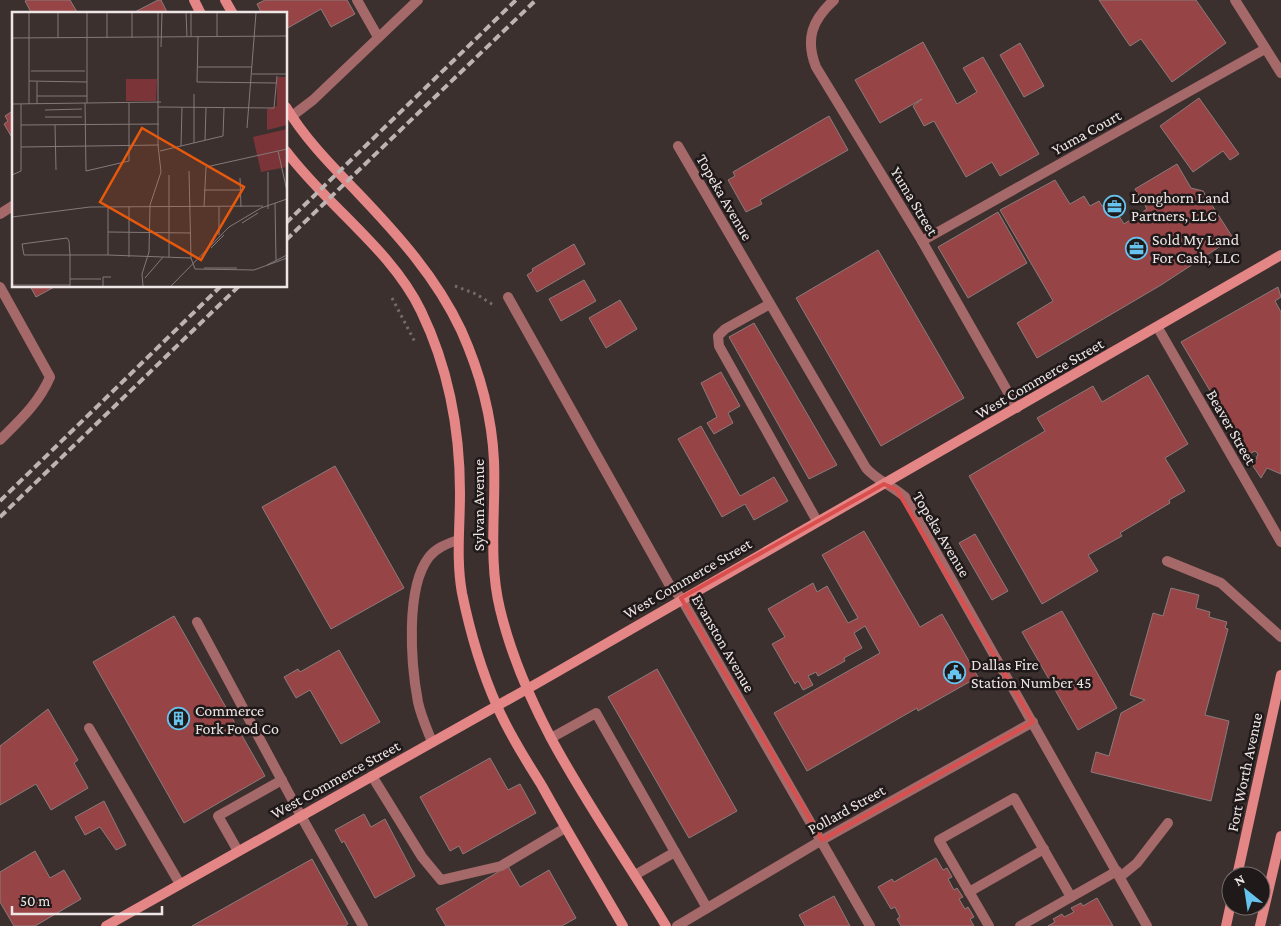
<svg xmlns="http://www.w3.org/2000/svg" width="1281" height="926" viewBox="0 0 1281 926" font-family="'Crimson Pro',serif">
	<rect width="100%" height="100%" fill="#3c302f"/>
	<g fill="#974447" stroke="#8a7b7a">
		<path d="M27,0H70L77,12L32,14L25,1Z"/>
		<path d="M158,0H161L168,14H131Z"/>
		<path d="M265,0H347L355,14L331,27L321,9L286,29V14H262L257,4Z"/>
		<path d="M1099,0H1196L1226,43L1172,82L1141,39L1130,46Z"/>
		<path d="M923,42L957,104L977,92L963,68L983,57L1039,154L1000,176L992,162L966,177L934,121L924,126L913,106L922,99L880,123L855,80Z"/>
		<path d="M1020,43L1044,86L1024,97L1000,55Z"/>
		<path d="M1199,98L1239,154L1230,160L1223,151L1193,172L1160,126Z"/>
		<path d="M14,110V141L4,124L8,121L5,116Z"/>
		<path d="M829,116L848,150L760,200L762,204L746,212L728,180L735,176L733,172Z"/>
		<path d="M1177,164L1191,188L1203,191L1233,238L1161,285L1037,358L1017,323L1053,301L1000,210L1055,180L1070,204L1084,196L1090,206L1099,201L1102,206L1110,202L1124,224L1147,209L1135,189Z"/>
		<path d="M998,212L1027,263L968,298L938,247Z"/>
		<path d="M574,244L585,264L537,292L527,275L533,271L532,269Z"/>
		<path d="M878,250L964,398L881,446L796,298Z"/>
		<path d="M584,280L596,301L561,321L549,299Z"/>
		<path d="M30,286H56L36,297Z"/>
		<path d="M1278,287L1281,297L1275,301L1281,312V474L1267,468L1261,478L1253,466L1258,454L1255,451L1246,456L1238,442L1240,441L1181,342Z"/>
		<path d="M620,300L637,329L606,348L589,318Z"/>
		<path d="M754,323L837,465L809,479L729,337Z"/>
		<path d="M721,372L740,406L728,413L733,423L714,434L707,423L717,417L701,383Z"/>
		<path d="M1148,375L1188,444L1165,458L1185,491L1169,500L1170,503L1120,533L1122,536L1088,555L1098,571L1042,604L969,476L1045,431L1037,418L1093,386L1102,402Z"/>
		<path d="M701,426L740,496L774,477L788,501L754,520L745,504L722,517L678,439Z"/>
		<path d="M335,466L404,588L331,629L262,507Z"/>
		<path d="M864,531L920,627L942,614L978,677L918,711L917,708L807,771L774,713L880,653L865,626L854,633L862,648L844,658L845,661L818,676L816,672L808,676L813,685L803,690L798,681L795,684L772,644L785,637L768,609L813,583L817,592L827,586L848,623L858,618L822,555Z"/>
		<path d="M975,534L1008,591L992,600L959,543Z"/>
		<path d="M1171,588L1199,595L1196,608L1210,612L1209,617L1227,622L1225,628L1228,629L1205,715L1229,721L1211,801L1091,772L1096,752L1109,756L1121,713L1145,700L1130,695L1153,613L1163,616Z"/>
		<path d="M1062,611L1117,708L1078,730L1022,632Z"/>
		<path d="M174,616L265,776L184,823L93,662Z"/>
		<path d="M339,650L380,722L341,744L310,690L296,698L284,677L298,669L300,672Z"/>
		<path d="M657,669L737,811L689,838L608,697Z"/>
		<path d="M48,709L78,760L74,763L88,788L51,810L36,784L0,805V746Z"/>
		<path d="M490,758L508,790L520,784L536,813L463,854L459,846L450,851L420,797Z"/>
		<path d="M104,801L126,845L116,850L100,827L85,835L75,817Z"/>
		<path d="M364,814L371,827L385,819L415,876L375,898L344,841L342,843L335,830Z"/>
		<path d="M35,851L50,878L64,870L81,899L35,926H14L0,902V872Z"/>
		<path d="M936,858L943,870L947,868L952,877L948,879L954,890L957,888L963,897L959,899L965,909L968,907L974,917L970,919L974,926H901L897,919L900,917L895,907L891,909L878,887L892,879L894,882Z"/>
		<path d="M312,859L348,924L345,926H192Z"/>
		<path d="M508,866L520,887L549,870L576,918L562,926H446L436,909Z"/>
		<path d="M834,896L850,926H805L799,915Z"/>
		<path d="M1097,898L1113,926H1048L1055,922L1053,919L1062,914L1064,917L1074,912L1071,908L1081,903L1083,906Z"/>
	</g>
	<g fill="none" stroke-linecap="round" stroke-linejoin="round">
		<g stroke="#756a69" stroke-width="3" stroke-dasharray="2.5 4" stroke-linecap="butt">
			<path d="M455,286L476,294L495,306"/>
			<path d="M392,298L416,344"/>
			<path d="M1281,926V924"/>
		</g>
		<g stroke="#a56969" stroke-width="10">
			<path d="M357,0L378,37"/>
			<path d="M770,304L725,329L718,336L719,346L817,521"/>
			<path d="M1167,561L1221,583L1281,637"/>
			<path d="M197,622L301,816"/>
			<path d="M89,728L180,884"/>
			<path d="M551,738L596,713L675,852L635,875"/>
			<path d="M432,742C427,729 421,716 418,702C411,665 405,588 429,557C437,547 447,544 458,540"/>
			<path d="M372,776L422,857L441,880L501,866L565,828"/>
			<path d="M238,851L218,816L282,780"/>
			<path d="M675,852L707,908"/>
			<path d="M1120,877L1137,863L1168,823"/>
			<path d="M969,892L1044,849"/>
			<path d="M989,926L939,840L1014,798L1071,897"/>
			<path d="M1020,926L1117,871"/>
		</g>
		<g stroke="#a56969" stroke-width="10">
			<path d="M834,0C812,20 805,39 816,67L922,241L1017,408"/>
			<path d="M1235,0L1281,73"/>
			<path d="M292,116L313,100L418,0"/>
			<path d="M678,146L866,468C877,481 892,485 905,497L1147,926"/>
			<path d="M0,214L14,205"/>
			<path d="M922,241L1265,49"/>
			<path d="M0,287L50,377C39,403 19,421 0,440"/>
			<path d="M508,297L669,584L681,598L870,926"/>
			<path d="M1158,328L1281,542"/>
			<path d="M301,816L363,926"/>
			<path d="M677,926L822,840L1033,722"/>
		</g>
		<g stroke="#e48586" stroke-width="10">
			<path d="M194,0L201,14"/>
			<path d="M225,0L233,14"/>
			<path d="M286,107C305,139 332,166 358,193C398,235 436,277 461,330C479,370 492,417 494,461C496,511 488,560 500,609C528,726 605,824 666,926"/>
			<path d="M286,151C327,206 391,249 421,311C449,369 460,429 460,493C460,527 456,560 462,593C470,632 481,670 497,706C509,734 526,760 542,786C568,833 596,879 623,926"/>
			<path d="M1237,876L1281,675"/>
			<path d="M106,926L543,680L1281,255"/>
			<path d="M1226,926L1231,903"/>
			<path d="M1260,926L1281,836"/>
		</g>
		<g stroke="#bcb3b2" stroke-width="4" stroke-dasharray="8 4" stroke-linecap="butt">
			<path d="M286,223L516,0"/>
			<path d="M286,240L536,0"/>
			<path d="M0,501L221,286"/>
			<path d="M0,517L239,286"/>
		</g>
	</g>
	<path fill="none" stroke="#db4e4e" stroke-width="4" stroke-linejoin="round" d="M884,484L897,490L1033,722L822,840L681,598Z"/>
	<defs>
		<symbol id="office-ring" viewBox="-11 -11 22 22"><circle r="9.5" fill="#1f1919" stroke="#66c4ef" stroke-width="1.5"/><path d="M-6-3h4V-5.5h4V-3h4V5H-6ZM-1-4.5V-3h2v-1.5ZM-6 0V1H6V0Z" fill="#66c4ef"/></symbol>
		<symbol id="civic-ring" viewBox="-11 -11 22 22"><circle r="9.5" fill="#1f1919" stroke="#66c4ef" stroke-width="1.5"/><path d="M-.6-6.5H3V-4.5H.6V-3L4-1V1h2V6H-6V1h2V-1L-.6-3ZM-1.2 2.5V6h2.4V2.5Z" fill="#66c4ef"/></symbol>
		<symbol id="building-ring" viewBox="-11 -11 22 22"><circle r="9.5" fill="#1f1919" stroke="#66c4ef" stroke-width="1.5"/><path d="M-4-6H4V6H1V3H-1V6H-4ZM-2.5-4.3h1.7v1.8h-1.7ZM.8-4.3h1.7v1.8H.8ZM-2.5-1h1.7V.8h-1.7ZM.8-1h1.7V.8H.8Z" fill="#66c4ef"/></symbol>
	</defs>
	<g fill-rule="evenodd">
		<use href="#office-ring" x="1102" y="194" width="25" height="25"/>
		<use href="#office-ring" x="1124" y="236" width="25" height="25"/>
		<use href="#civic-ring" x="942" y="660" width="25" height="25"/>
		<use href="#building-ring" x="166" y="706" width="25" height="25"/>
	</g>
	<g text-anchor="middle" stroke-width="5" stroke-linejoin="round" paint-order="stroke">
		<g font-size="16" fill="#eee6e5" stroke="#1f1919">
			<text transform="translate(1086 132) rotate(-29)" y="6">Yuma Court</text>
			<text transform="translate(725 197) rotate(60)" y="6">Topeka Avenue</text>
			<text transform="translate(915 201) rotate(59)" y="6">Yuma Street</text>
			<text transform="translate(1039 378) rotate(-30)" y="6">West Commerce Street</text>
			<text transform="translate(1232 427) rotate(60)" y="6">Beaver Street</text>
			<text transform="translate(478 505) rotate(-90)" y="6">Sylvan Avenue</text>
			<text transform="translate(942 534) rotate(59)" y="6">Topeka Avenue</text>
			<text transform="translate(687 578) rotate(-30)" y="6">West Commerce Street</text>
			<text transform="translate(724 643) rotate(60)" y="6">Evanston Avenue</text>
			<text transform="translate(1244 772) rotate(-78)" y="6">Fort Worth Avenue</text>
			<text transform="translate(335 779) rotate(-29)" y="6">West Commerce Street</text>
			<text transform="translate(846 809) rotate(-29)" y="6">Pollard Street</text>
		</g>
		<g font-size="16" fill="#eee6e5" stroke="#1f1919" text-anchor="start">
			<text x="1131" y="203">Longhorn Land<tspan x="1131" dy="18">Partners, LLC</tspan></text>
			<text x="1152" y="245">Sold My Land<tspan x="1152" dy="18">For Cash, LLC</tspan></text>
			<text x="971" y="670">Dallas Fire<tspan x="971" dy="18">Station Number 45</tspan></text>
			<text x="195" y="716">Commerce<tspan x="195" dy="18">Fork Food Co</tspan></text>
		</g>
	</g>
	<g transform="translate(12 12)">
		<rect width="275" height="275" fill="#3c302f"/>
		<path d="M265,65H275V113L255,118V97L265,94ZM114,67H145L144,89H114ZM275,117V155L249,160L241,125Z" fill="#7b3438"/>
		<path fill="none" stroke="#837978" stroke-width="1" d="M17,1V92M75,1V91M95,1V26M174,1L175,25M179,1V25M186,24L185,70L264,71M205,24V1M0,26L275,24M46,26V1M120,26V1M149,35L150,1M186,55H240M19,59H73M240,62H275M17,69L75,70M25,84H75M73,91L74,159L117,149V90M0,92L149,90M25,92V70M146,95L262,96L265,64M33,98L70,97M33,105H70M9,113L147,112M43,113L44,158M235,116L244,1M193,128L194,96M182,131V82M169,134L170,95M9,135L147,133M148,139L211,124L212,96M266,139L275,179M177,159L179,246L183,257L242,258L275,246M256,160V197M0,163L9,159V92M228,166L229,195M192,178H228M263,191L264,248M192,195L194,155L275,137M207,195V223M0,205L78,195L251,194M230,211L246,201M96,220L179,221M199,236L212,223M96,243V195M117,245V195M157,245V163M255,253L275,243M192,256H225M133,266L151,245M58,267H89M0,273H58M58,274V243L57,229L55,226L10,232L12,243H96L179,246M91,274V265H99M131,274L130,262L137,240L138,193L149,160L146,133V1M159,274L217,215L249,196L275,187"/>
		<path fill="#e8590c" fill-opacity="0.15" stroke="#e8590c" stroke-width="2.5" d="M130,116L232,175L189,248L88,190Z"/>
		<rect width="275" height="275" fill="none" stroke="#eee6e5" stroke-width="2.5"/>
	</g>
	<g transform="translate(1246 891) rotate(330)"><circle r="24" fill="#1f1919" stroke="#726b6b"/>
	<path d="M0-4L9 19L0 12L-9 19Z" fill="#66c4ef"/>
	<text y="-8" font-size="14" font-weight="bold" text-anchor="middle" fill="#eee6e5">N</text>
	</g>
	<path d="M12 906v8h150v-8" fill="none" stroke="#eee6e5" stroke-width="2.5"/>
	<text x="20" y="906" font-size="15" fill="#eee6e5" stroke="#1f1919" stroke-width="4" paint-order="stroke">50 m</text>
</svg>
